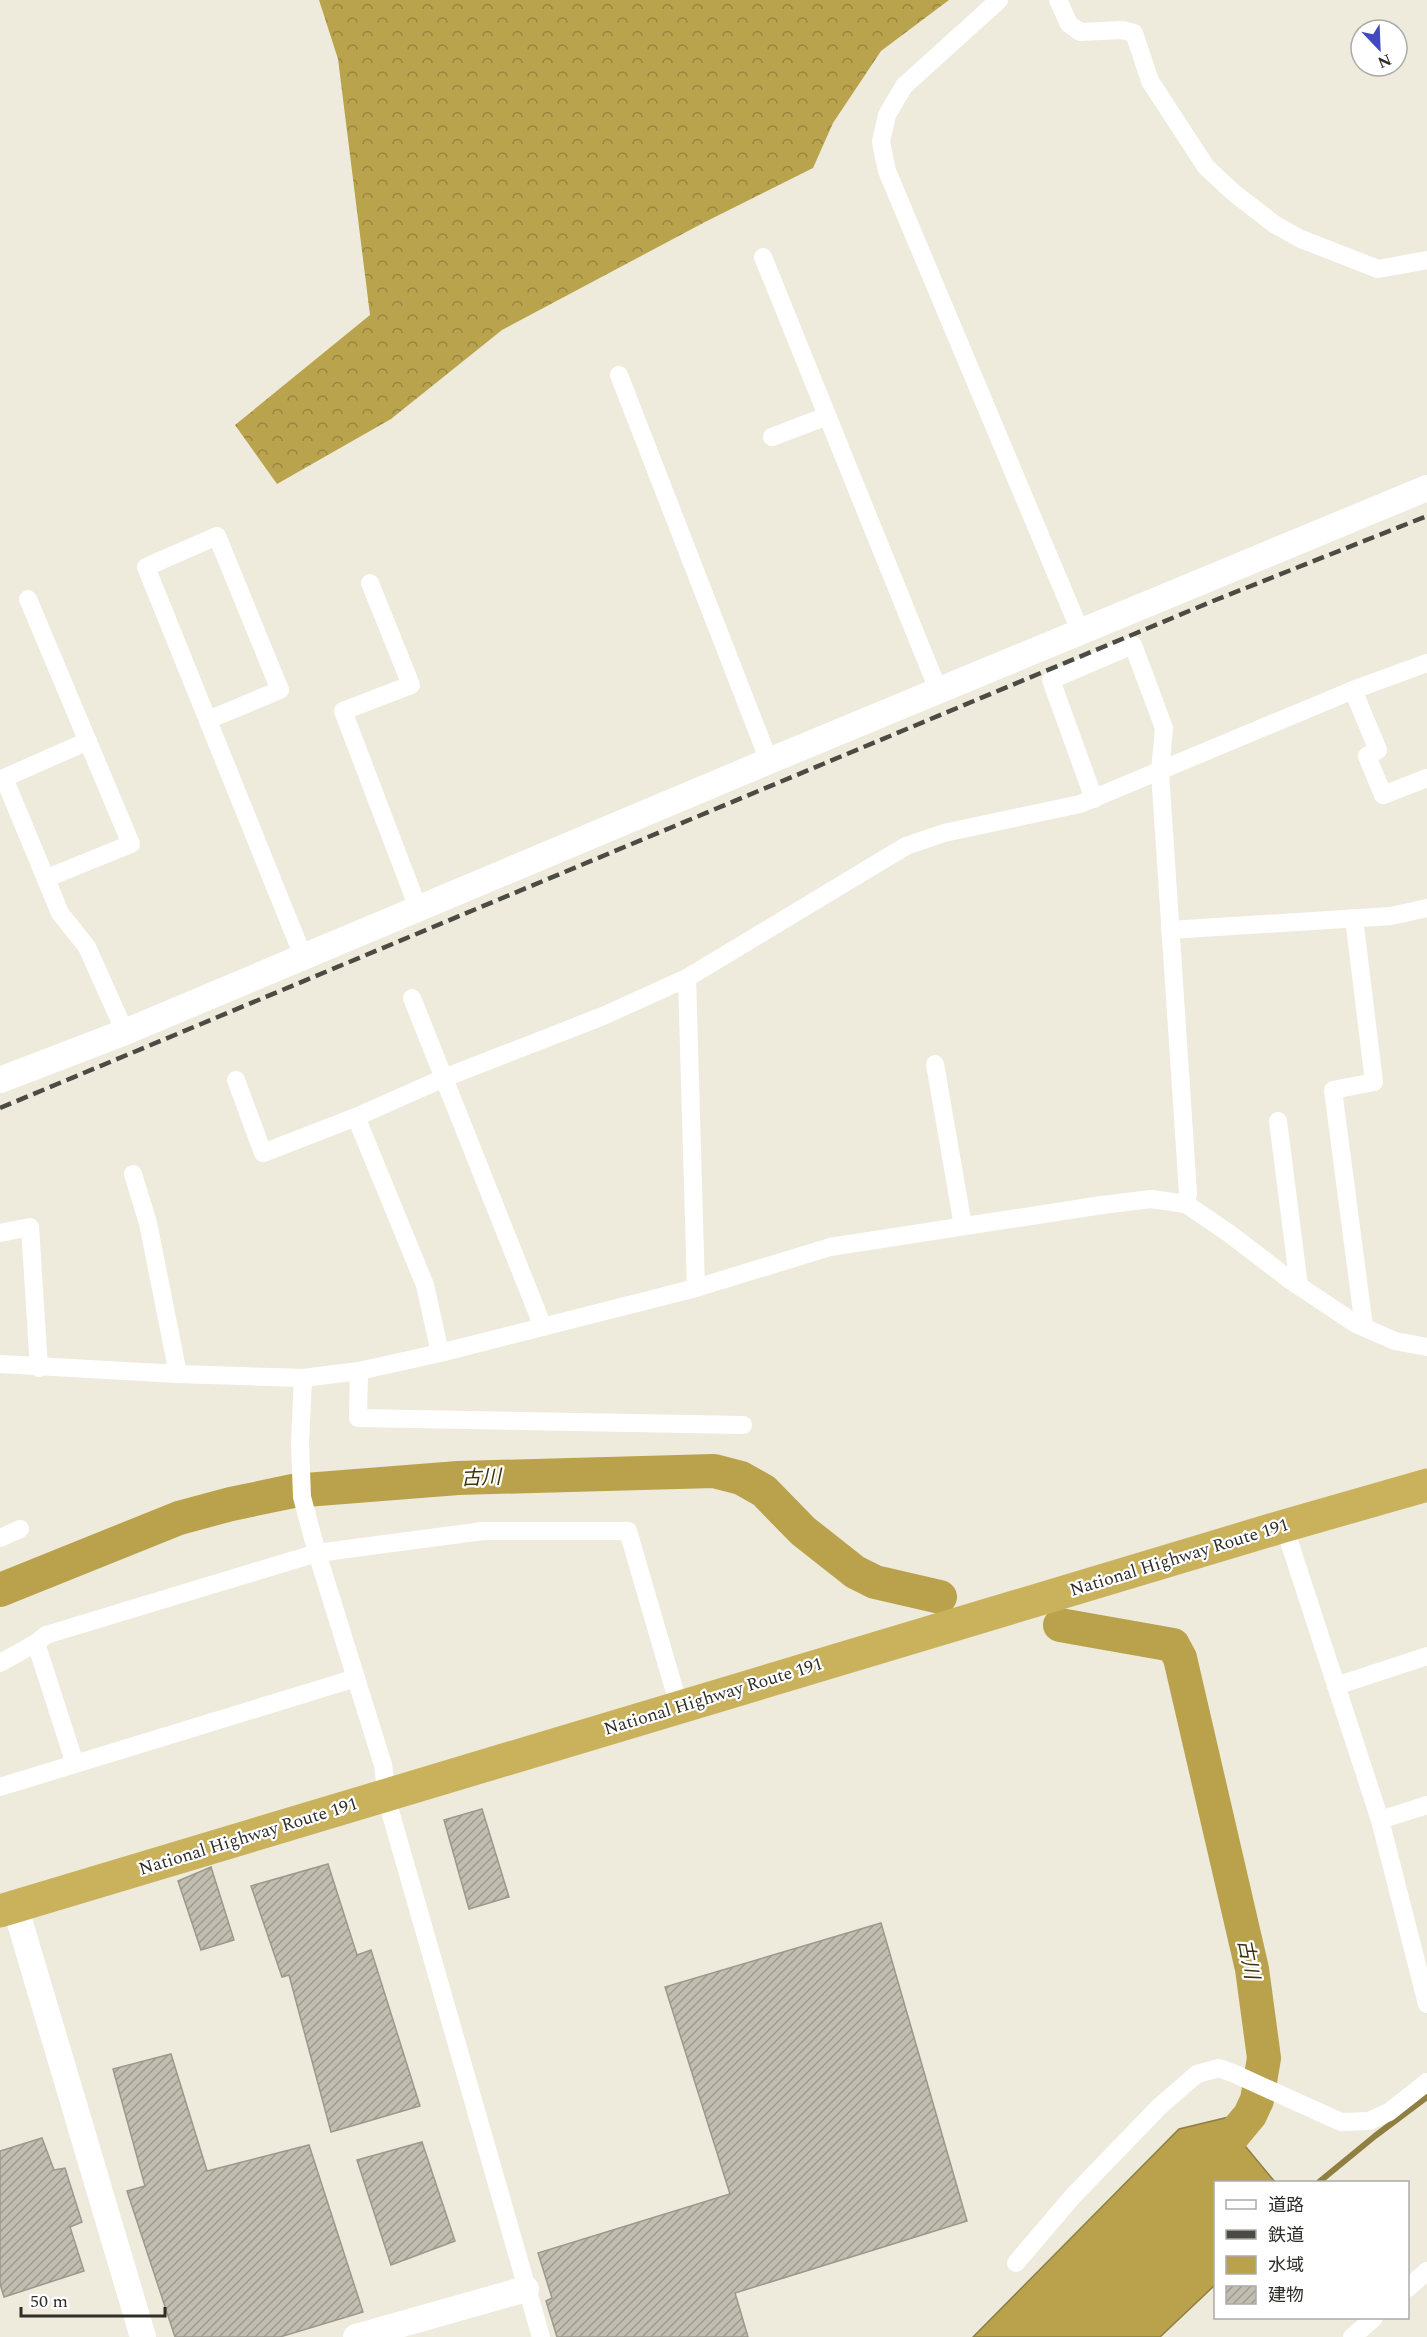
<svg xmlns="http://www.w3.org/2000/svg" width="1427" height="2337" viewBox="0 0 1427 2337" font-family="Spectral,'Noto Sans JP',serif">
	<defs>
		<pattern id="forest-crowns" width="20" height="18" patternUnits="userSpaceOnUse" patternTransform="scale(1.5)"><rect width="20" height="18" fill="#baa34d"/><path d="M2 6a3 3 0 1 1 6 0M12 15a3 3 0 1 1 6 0" fill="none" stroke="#988540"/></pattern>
		<pattern id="building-hatch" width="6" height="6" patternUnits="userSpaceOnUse" patternTransform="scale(1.5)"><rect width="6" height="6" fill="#c1beb1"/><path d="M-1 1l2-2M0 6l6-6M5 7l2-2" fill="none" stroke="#9d9b90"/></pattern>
	</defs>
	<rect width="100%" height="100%" fill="#eeebdd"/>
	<path fill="url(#forest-crowns)" d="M319,0H949L881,51L833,123L813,168L705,222L502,330L391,419L277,484L235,425L370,315L338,59Z"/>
	<path fill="#b9a24b" stroke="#8f7f40" stroke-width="1.5" d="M1245,2103L1265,2111L1255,2126L1241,2141L1275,2182H1216L1215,2285L1160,2337H973L1179,2129L1237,2115Z"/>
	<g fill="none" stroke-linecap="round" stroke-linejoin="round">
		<path stroke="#8f7f40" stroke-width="6" d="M1319,2182L1375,2136L1427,2097"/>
		<g stroke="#b9a24b" stroke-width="34">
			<path d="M0,1590L179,1518L231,1504L293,1491L458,1478L714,1471L741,1478L764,1491L803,1531L855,1572L875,1582L940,1597"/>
			<path d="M1060,1625L1173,1645L1180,1658L1252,1969L1264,2058L1257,2100L1250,2115L1226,2144"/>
		</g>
	</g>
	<g fill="url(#building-hatch)" stroke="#9c988c" stroke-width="1.5">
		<path d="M482,1809L509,1897L469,1909L444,1820Z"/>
		<path d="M328,1864L357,1955L371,1950L420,2106L331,2132L289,1975L282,1977L251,1886Z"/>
		<path d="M211,1867L234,1940L201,1950L178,1881Z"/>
		<path d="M881,1923L967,2221L735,2293L748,2337H557L546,2301L552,2298L538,2253L730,2194L665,1987Z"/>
		<path d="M171,2054L207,2171L309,2145L363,2312L280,2337H175L127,2191L145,2186L113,2069Z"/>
		<path d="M42,2138L54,2170L65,2168L82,2222L70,2227L84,2271L4,2297L0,2284V2151Z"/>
		<path d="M422,2142L455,2241L391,2265L357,2160Z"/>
	</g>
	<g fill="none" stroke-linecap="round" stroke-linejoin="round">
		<g stroke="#fff" stroke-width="18">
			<path d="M999,0L904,86L887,115L881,142L887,171L1081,633"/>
			<path d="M1058,0L1069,24L1080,32L1122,30L1134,33L1150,81L1206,167L1234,193L1274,224L1301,239L1378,269L1427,260"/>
			<path d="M763,257L939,692"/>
			<path d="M619,375L769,761"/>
			<path d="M772,437L827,416"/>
			<path d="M370,583L411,685L343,711L418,908"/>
			<path d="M28,599L131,844L47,878"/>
			<path d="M1353,690L1378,750L1367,756L1383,795L1427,778"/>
			<path d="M208,720L280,690L217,536L146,567L303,956"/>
			<path d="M88,741L4,778L60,913L87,947L125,1032"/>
			<path d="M1094,799L1051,680L1133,645L1164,728L1160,772L1188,1193L1186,1204"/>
			<path d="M1354,918L1374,1082L1333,1090L1364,1327"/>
			<path d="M1170,930L1391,916L1427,908"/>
			<path d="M687,978L696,1288"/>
			<path d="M412,998L543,1327"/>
			<path d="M935,1064L963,1226"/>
			<path d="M236,1080L263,1153L356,1117L444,1078L603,1016L687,978L906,846L944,833L1080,804L1353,690L1427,663"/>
			<path d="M356,1117L425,1285L440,1353"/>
			<path d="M1278,1121L1299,1286"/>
			<path d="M133,1174L148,1223L178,1374"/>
			<path d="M0,1233L30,1227L39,1368"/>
			<path d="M0,1364L178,1374L303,1378L359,1371L440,1353L696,1288L830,1247L1102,1205L1151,1199L1186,1204L1230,1234L1290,1280L1356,1324L1395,1341L1427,1347"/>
			<path d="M359,1371L358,1418L743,1425"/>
			<path d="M303,1378L300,1444L302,1497L317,1553L383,1765L388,1804L541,2337"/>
			<path d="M1284,1526L1380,1820L1427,2004"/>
			<path d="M0,1538L20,1529"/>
			<path d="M0,1663L36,1643"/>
			<path d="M1336,1686L1427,1656"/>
			<path d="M75,1764L36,1643L46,1635L317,1553L483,1531H628L679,1706"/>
			<path d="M0,1787L356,1678"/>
			<path d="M1380,1820L1427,1805"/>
			<path d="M1016,2263L1073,2196L1160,2106L1197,2074L1219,2068L1235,2074L1341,2122L1369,2121L1389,2112L1427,2082"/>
			<path d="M1408,2288L1427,2271"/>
			<path d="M1352,2337L1374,2318"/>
		</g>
		<g stroke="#fff" stroke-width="26">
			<path d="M0,1080L125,1032L769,761L1427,488"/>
			<path d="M15,1906L143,2337"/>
			<path d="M356,2337L526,2289"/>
		</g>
		<path stroke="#c9b25b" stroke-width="33" d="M0,1911L1284,1526L1427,1485"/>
		<path stroke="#4b4a43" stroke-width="4.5" stroke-dasharray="12 6" stroke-linecap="butt" d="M0,1108L1213,601L1427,516"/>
	</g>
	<g text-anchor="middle" stroke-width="4.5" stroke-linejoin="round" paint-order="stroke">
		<g font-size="18" fill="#2e2d28" stroke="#fff">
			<text transform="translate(1179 1557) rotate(-17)" y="6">National Highway Route 191</text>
			<text transform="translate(713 1696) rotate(-17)" y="6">National Highway Route 191</text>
			<text transform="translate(248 1836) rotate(-17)" y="6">National Highway Route 191</text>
		</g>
		<g font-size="20" font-style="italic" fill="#3d330d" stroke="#fff">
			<text transform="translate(481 1477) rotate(-2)" y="7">古川</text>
			<text transform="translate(1249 1959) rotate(79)" y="7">古川</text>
		</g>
	</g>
	<rect x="1214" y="2181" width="195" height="138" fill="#ffffff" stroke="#ababa9" stroke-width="1.5"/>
	<rect x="1226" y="2200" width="30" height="9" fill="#ffffff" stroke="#ababa9" stroke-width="1.5"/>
	<text x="1268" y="2211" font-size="18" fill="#2e2d28">道路</text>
	<rect x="1226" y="2230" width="30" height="9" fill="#4b4a43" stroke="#ababa9" stroke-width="1.5"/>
	<text x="1268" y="2241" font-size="18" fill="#2e2d28">鉄道</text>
	<rect x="1226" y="2256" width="30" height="18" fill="#b9a24b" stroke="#ababa9" stroke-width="1.5"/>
	<text x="1268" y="2271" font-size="18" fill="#2e2d28">水域</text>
	<rect x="1226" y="2286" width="30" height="18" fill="url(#building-hatch)" stroke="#ababa9" stroke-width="1.5"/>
	<text x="1268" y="2301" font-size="18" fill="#2e2d28">建物</text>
	<g transform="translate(1379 48) rotate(157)"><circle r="28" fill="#ffffff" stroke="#ababa9" stroke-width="1.5"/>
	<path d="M0-4.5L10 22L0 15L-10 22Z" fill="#434abf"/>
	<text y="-9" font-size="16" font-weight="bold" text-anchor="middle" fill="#2e2d28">N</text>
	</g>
	<path d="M21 2307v9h144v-9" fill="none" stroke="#2e2d28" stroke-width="3"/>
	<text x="30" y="2307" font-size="18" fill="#2e2d28" stroke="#ffffff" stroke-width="4.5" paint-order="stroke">50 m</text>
</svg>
